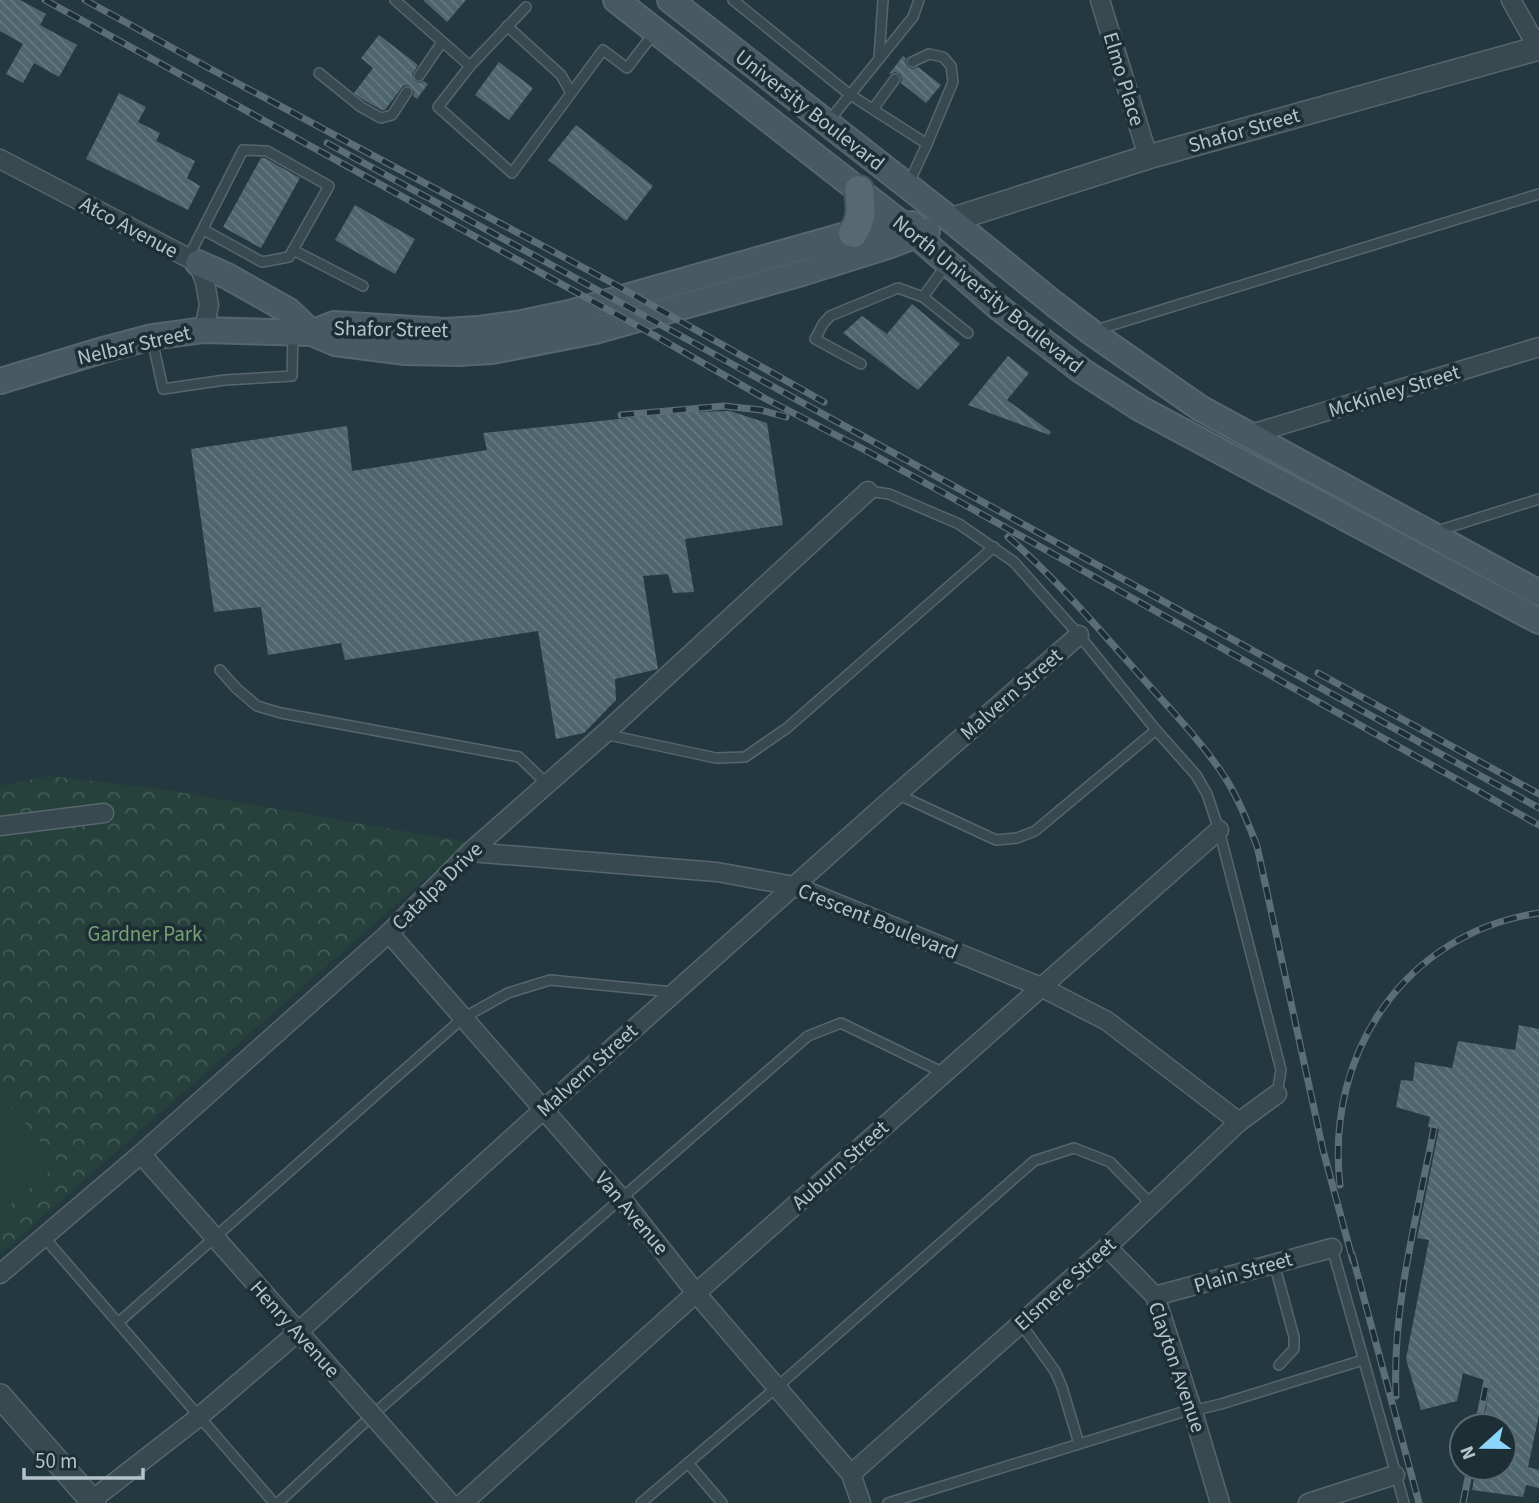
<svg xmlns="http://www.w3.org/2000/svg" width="1539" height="1503" viewBox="0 0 1539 1503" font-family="'Source Sans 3',sans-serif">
	<defs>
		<pattern id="park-crowns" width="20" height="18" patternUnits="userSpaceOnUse" patternTransform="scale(1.75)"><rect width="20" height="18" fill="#26413c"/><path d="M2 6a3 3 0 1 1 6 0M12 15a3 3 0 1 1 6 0" fill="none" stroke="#435b57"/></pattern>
		<pattern id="building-back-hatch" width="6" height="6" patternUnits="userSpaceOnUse" patternTransform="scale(1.75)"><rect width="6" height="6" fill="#4f656d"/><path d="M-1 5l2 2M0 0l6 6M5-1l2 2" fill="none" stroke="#667980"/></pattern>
	</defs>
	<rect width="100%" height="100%" fill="#243840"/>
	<path fill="url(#park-crowns)" d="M49,776L167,790L467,842L0,1254V786Z"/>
	<g fill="#26413c">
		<path d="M9,1105L32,1131L0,1158V1113Z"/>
		<path d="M36,1137L59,1163L0,1214V1169Z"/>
	</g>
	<g fill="url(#building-back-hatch)">
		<path d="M0,0H20L46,14L40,25L77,45L59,77L34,63L23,83L6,74L23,44L0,31Z"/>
		<path d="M423,0H466L447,22Z"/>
		<path d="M379,35L418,65L412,75L415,81L419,83L424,81L428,84L417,99L413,96L414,92L411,87L408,85L403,86L385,110H382L365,101L354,93L373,68L361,58Z"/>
		<path d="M903,56L906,58L905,62L907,67L912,69L918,67L941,85L926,103L901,83L902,79L900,74L895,72L889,74Z"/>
		<path d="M499,62L533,88L509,120L475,95Z"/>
		<path d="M119,93L146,107L138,122L160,133L156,141L195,161L187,178L200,186L188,210L86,159Z"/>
		<path d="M576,125L653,186L626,221L548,160Z"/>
		<path d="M261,158H265L300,178L261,248L223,227Z"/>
		<path d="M355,205L415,239L395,274L335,240Z"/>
		<path d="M912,304L960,344L918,390L843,333L862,316L887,334Z"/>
		<path d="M1008,356L1029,373L1007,400L1051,432L1049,435L968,405Z"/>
		<path d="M730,411L767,423L783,525L685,539L694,592L673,593L668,574L643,576L658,669L615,679L616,700L584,733L556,739L538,631L345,660L341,643L268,655L261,607L214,612L191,449L347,426L352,471L487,450L483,433L686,412Z"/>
		<path d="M1519,1025L1539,1029V1415L1528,1467L1539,1470V1488L1526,1485L1523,1497L1472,1490L1476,1468H1504V1426H1483L1490,1382L1463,1373L1457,1401L1421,1410L1406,1359L1429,1240L1417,1238L1439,1129L1428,1127L1430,1117L1396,1107L1401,1080L1413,1081L1415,1062L1452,1068L1458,1041L1515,1050Z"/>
	</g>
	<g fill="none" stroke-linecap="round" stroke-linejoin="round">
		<defs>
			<g id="service">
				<path d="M395,0L470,66"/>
				<path d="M733,0L849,94L927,144L908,185"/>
				<path d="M526,7L470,66L438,107L512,173L603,50L627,68L654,33"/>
				<path d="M507,26L561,75L571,93"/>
				<path d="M879,58L883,0"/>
				<path d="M912,62L929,54L943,57L951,66L953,82L927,144"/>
				<path d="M319,73L361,107L381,118L392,115L407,92"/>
				<path d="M419,76L442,42"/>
				<path d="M873,109L895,79"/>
				<path d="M828,122L913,17L919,0"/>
				<path d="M293,250L363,286"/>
				<path d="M188,258L243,150L267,151L329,186L289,257L262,262L204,230"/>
				<path d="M947,264L923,297L968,333"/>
				<path d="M1096,330L1539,194"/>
				<path d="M152,339L163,389L225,380L292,376L293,333"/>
				<path d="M861,364L815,339L823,324L830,316L898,288L923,297"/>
				<path d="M868,491L889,494L959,524L1014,562L1079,635L1156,730L1196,775L1207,794L1219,830L1281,1070L1277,1094"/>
				<path d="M1437,531L1539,499"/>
				<path d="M220,670L236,688L257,706L281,713L519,757L547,784"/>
				<path d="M604,734L716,758L745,757L787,728L994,547"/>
				<path d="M897,794L996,840L1017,838L1035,831L1156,730"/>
				<path d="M43,1236L274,1503"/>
				<path d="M1332,1248L1404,1503"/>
				<path d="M1274,1263L1294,1337V1349L1279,1365"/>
				<path d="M119,1322L463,1018L508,993L550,980L673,992"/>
				<path d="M1021,1324L1055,1371L1062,1387L1079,1444"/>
				<path d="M688,1463L722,1503"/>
				<path d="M278,1503L377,1411L808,1036L841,1023L944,1073"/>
				<path d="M641,1503L777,1387L1034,1161L1074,1148L1110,1162L1152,1205"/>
				<path d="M888,1503L1192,1409H1200L1221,1404L1363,1360"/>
			</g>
			<g id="minor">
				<path d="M1100,0L1148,157"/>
				<path d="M1511,0L1539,50"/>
				<path d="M0,159L198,263L205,282L209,305L204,330"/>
				<path d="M1248,435L1539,347"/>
				<path d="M0,826L104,813"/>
				<path d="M470,852L717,872L794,886L1041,987L1107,1021L1239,1122"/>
				<path d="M389,933L622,1199L696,1293L851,1474L861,1503"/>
				<path d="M141,1154L365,1407"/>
				<path d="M1107,1247L1155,1296L1192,1409L1220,1503"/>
				<path d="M0,1274L141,1154L389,933L470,852L604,734L868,491"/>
				<path d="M1155,1296L1332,1248"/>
				<path d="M381,1425L450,1503"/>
				<path d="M851,1474L1107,1247L1239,1122L1277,1094"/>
				<path d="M92,1500L200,1416L298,1332L543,1110L897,794L1079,635"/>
				<path d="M463,1503L696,1293L1219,830"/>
				<path d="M1308,1503L1395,1475"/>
			</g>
			<g id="tertiary">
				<path d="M951,220L1148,157L1539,48"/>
				<path d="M0,1396L94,1503"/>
			</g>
			<g id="secondary">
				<path d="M616,0L917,236L998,307L1082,371L1141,409L1539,621"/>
				<path d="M670,0L951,220L1053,303L1091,332L1200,408L1539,593"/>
				<path d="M198,263L227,276L289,311L312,333L335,343L405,352L458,353L492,351L595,331L802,273L888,246L927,231"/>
				<path d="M0,381L103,350L152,337L204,330L312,333L334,324L445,331L478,329L522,323L569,313L853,233L912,224"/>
			</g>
			<path id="primary" d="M853,233C863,217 861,208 859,190"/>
		</defs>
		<use href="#service" stroke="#57666d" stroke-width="12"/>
		<use href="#minor" stroke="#57666d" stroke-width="21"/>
		<use href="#tertiary" stroke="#57666d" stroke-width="26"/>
		<use href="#secondary" stroke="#57666d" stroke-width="28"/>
		<use href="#primary" stroke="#45555c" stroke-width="32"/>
		<use href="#service" stroke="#394950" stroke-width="9"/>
		<use href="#minor" stroke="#394950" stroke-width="18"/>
		<use href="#tertiary" stroke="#394950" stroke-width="23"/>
		<use href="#secondary" stroke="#475963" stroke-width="24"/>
		<use href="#primary" stroke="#576870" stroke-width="28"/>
		<defs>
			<g id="rail">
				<path d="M45,0L645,330L766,399L863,449L949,496L1539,825"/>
				<path d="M85,0L207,67L616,285L824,402"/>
				<path d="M327,143L592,287L1539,808"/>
				<path d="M621,415L724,406L761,410L786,417"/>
				<path d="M1008,537C1053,576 1091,620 1130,664C1162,701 1199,737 1226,779C1239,800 1248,823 1257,846L1323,1150L1353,1261"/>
				<path d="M1318,673L1539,794"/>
				<path d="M1340,1185C1325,1053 1405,933 1539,913"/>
				<path d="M1352,1254L1419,1503"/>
				<path d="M1396,1396C1392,1306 1417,1217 1434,1128"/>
				<path d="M1478,1426L1487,1381"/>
				<path d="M1463,1503L1470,1468"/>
			</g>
		</defs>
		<use href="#rail" stroke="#5b6e77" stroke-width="7"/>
		<use href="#rail" stroke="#1d2e35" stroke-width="4.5" stroke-dasharray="13" stroke-linecap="butt"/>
		<defs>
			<path id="minor-bridge" d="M365,1407L381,1425"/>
		</defs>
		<use href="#minor-bridge" stroke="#57666d" stroke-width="21" stroke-linecap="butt"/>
		<use href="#minor-bridge" stroke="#394950" stroke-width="18"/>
	</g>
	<g text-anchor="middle" stroke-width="7" stroke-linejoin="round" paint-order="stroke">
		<g font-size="21" fill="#b5c3ca" stroke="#1d2e35">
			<text transform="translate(1124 79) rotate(73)" y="7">Elmo Place</text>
			<text transform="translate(810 110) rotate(38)" y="7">University Boulevard</text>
			<text transform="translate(1244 130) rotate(-16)" y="7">Shafor Street</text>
			<text transform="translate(129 227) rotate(28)" y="7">Atco Avenue</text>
			<text transform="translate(988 294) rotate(39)" y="7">North University Boulevard</text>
			<text transform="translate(391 329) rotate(1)" y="7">Shafor Street</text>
			<text transform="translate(134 345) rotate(-13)" y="7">Nelbar Street</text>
			<text transform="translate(1394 391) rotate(-17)" y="7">McKinley Street</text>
			<text transform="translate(1011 694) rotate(-41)" y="7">Malvern Street</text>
			<text transform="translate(437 886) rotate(-44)" y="7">Catalpa Drive</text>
			<text transform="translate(878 921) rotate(22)" y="7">Crescent Boulevard</text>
			<text transform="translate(587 1070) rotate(-42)" y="7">Malvern Street</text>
			<text transform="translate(840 1165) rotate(-42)" y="7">Auburn Street</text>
			<text transform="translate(632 1213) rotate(50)" y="7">Van Avenue</text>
			<text transform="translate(1243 1272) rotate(-16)" y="7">Plain Street</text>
			<text transform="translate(1065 1284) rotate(-42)" y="7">Elsmere Street</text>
			<text transform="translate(295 1329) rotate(48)" y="7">Henry Avenue</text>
			<text transform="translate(1177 1367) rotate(71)" y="7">Clayton Avenue</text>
		</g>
		<g font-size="21" fill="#75a173" stroke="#1d2e35">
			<text x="145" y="941">Gardner Park</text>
		</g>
	</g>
	<g transform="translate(1483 1447) rotate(249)"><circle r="33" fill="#1d2e35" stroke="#5a6a71" stroke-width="2"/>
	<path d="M0-5L12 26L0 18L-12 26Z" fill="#8bd5fa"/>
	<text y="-10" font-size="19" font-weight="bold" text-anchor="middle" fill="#b5c3ca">N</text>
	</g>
	<path d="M24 1468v10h119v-10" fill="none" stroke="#b5c3ca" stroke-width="3.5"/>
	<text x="35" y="1468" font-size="21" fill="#b5c3ca" stroke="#1d2e35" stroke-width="5" paint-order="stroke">50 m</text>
</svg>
